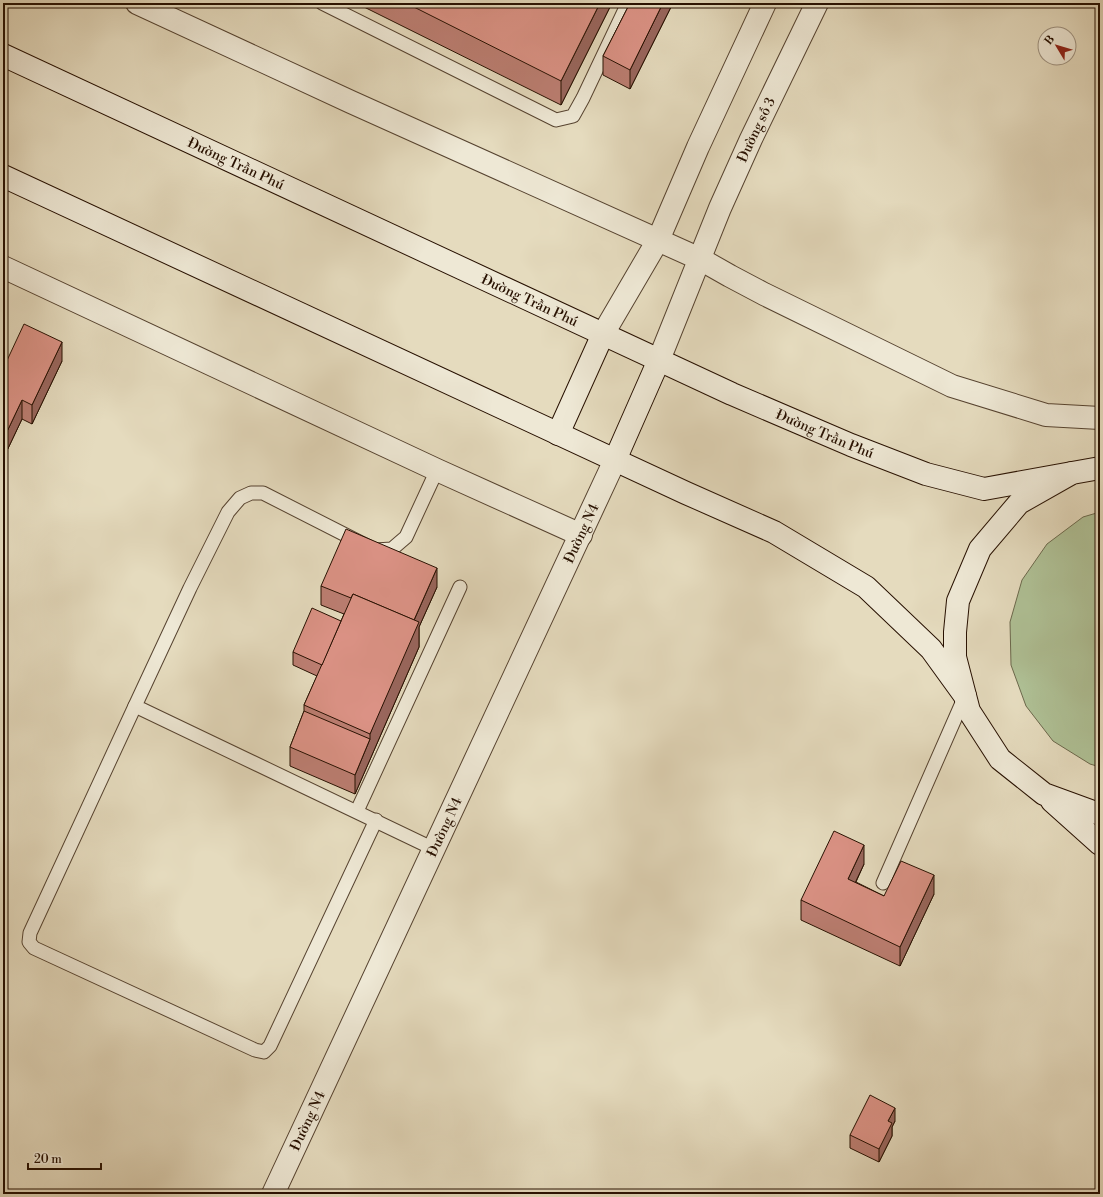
<svg xmlns="http://www.w3.org/2000/svg" width="1103" height="1197" viewBox="0 0 1103 1197" font-family="'Libre Bodoni',serif">
	<rect width="100%" height="100%" fill="#e5dbbe"/>
	<filter id="stains"><feTurbulence type="fractalNoise" baseFrequency=".005" numOctaves="4"/><feColorMatrix values="0 0 0 0 .2 0 0 0 0 .09 0 0 0 0 .02 0 0 0 .5 -.17"/></filter>
	<radialGradient id="worn" r=".72"><stop offset=".6" stop-color="#630" stop-opacity="0"/><stop offset="1" stop-color="#630" stop-opacity=".3"/></radialGradient>
	<path fill="#afc196" stroke="#6b684c" d="M1100,512V767L1090,764L1053,741L1026,706L1011,665L1010,622L1022,580L1047,544L1083,517Z"/>
	<g fill="none" stroke-linecap="round" stroke-linejoin="round">
		<defs>
			<g id="lane">
				<path d="M322,3L556,120L573,116L583,98L628,3"/>
				<path d="M135,706L30,933L29,942L34,948L255,1050L264,1052L270,1046L376,820"/>
				<path d="M357,811L460,587"/>
				<path d="M434,849L135,706L190,588L228,512L240,498L251,493H263L375,550L392,549L406,537L437,470"/>
				<path d="M883,883L965,696"/>
			</g>
			<g id="street">
				<path d="M137,3L351,102L700,259L730,276L764,294L952,386L1046,415L1100,418"/>
				<path d="M3,267L437,470L581,535"/>
				<path d="M603,334L658,240L698,147L765,3"/>
				<path id="s1" d="M659,360L720,208L751,139L817,3"/>
				<path id="s2" d="M273,1194L615,460"/>
			</g>
			<g id="secondary">
				<path id="s3" d="M3,55L732,394L851,445L926,474L984,489L1072,473"/>
				<path d="M3,176L686,493L774,532L866,587L931,649L965,696"/>
				<path d="M558,434L603,334"/>
				<path d="M615,460L659,360"/>
				<path d="M1100,468L1072,473L1019,503L980,549L958,601L955,632V657L969,711L1000,759L1044,794L1096,813H1100"/>
				<path d="M1052,801L1100,844"/>
			</g>
		</defs>
		<use href="#lane" stroke="#564330" stroke-width="15"/>
		<use href="#street" stroke="#564330" stroke-width="24"/>
		<use href="#secondary" stroke="#271001" stroke-width="24"/>
		<use href="#lane" stroke="#eee8d5" stroke-width="13"/>
		<use href="#street" stroke="#eee8d5" stroke-width="22"/>
		<use href="#secondary" stroke="#eee8d5" stroke-width="22"/>
	</g>
	<g fill="#bc7e72" stroke="#271001">
		<path d="M356,3H612L561,105Z"/>
		<path d="M630,3H673L630,89L603,75V56Z"/>
		<path d="M62,361L32,424L22,419L3,459V369Z"/>
		<path d="M321,586L437,587L419,627V647L355,794L290,766V747L304,711V705L317,676L293,665V652L341,621L344,614L321,605Z"/>
		<path d="M864,864L856,882L884,896L934,894L900,966L801,920V900Z"/>
		<path d="M895,1121L892,1127V1136L879,1162L850,1148V1135Z"/>
	</g>
	<g fill="#99665d" stroke="#271001">
		<path d="M600,3H612L561,105V81Z"/>
		<path d="M663,3H673L630,89V70Z"/>
		<path d="M62,342V361L32,424V405Z"/>
		<path d="M22,400V419L3,459V440Z"/>
		<path d="M437,568V587L419,627V647L355,794V775L370,739V734L412,625Z"/>
		<path d="M864,845V864L848,898V879Z"/>
		<path d="M934,875V894L900,966V947Z"/>
		<path d="M895,1108V1121L892,1127V1136L879,1162V1149L888,1121Z"/>
	</g>
	<g fill="#db9285" stroke="#271001">
		<path d="M406,3H600L561,81Z"/>
		<path d="M630,3H663L630,70L603,56Z"/>
		<path d="M24,324L62,342L32,405L22,400L3,440V369Z"/>
		<path d="M346,529L437,568L414,620L353,594L351,598L321,586Z"/>
		<path d="M353,594L419,622L370,734L304,705Z"/>
		<path d="M312,608L341,621L322,665L293,652Z"/>
		<path d="M304,711L370,739L355,775L290,747Z"/>
		<path d="M834,831L864,845L848,879L884,896L901,861L934,875L900,947L801,900Z"/>
		<path d="M870,1095L895,1108L888,1121L892,1123L879,1149L850,1135Z"/>
	</g>
	<g text-anchor="middle" stroke-width="3.5" stroke-linejoin="round" paint-order="stroke">
		<g font-size="14" fill="#271001" stroke="#eee8d5">
			<text dy="5" stroke="none"><textPath href="#s1" startOffset="250">Đường số 3</textPath></text>
			<text dy="5" stroke="none"><textPath href="#s3" startOffset="257">Đường Trần Phú</textPath></text>
			<text dy="5" stroke="none"><textPath href="#s3" startOffset="581">Đường Trần Phú</textPath></text>
			<text dy="5" stroke="none"><textPath href="#s3" startOffset="905">Đường Trần Phú</textPath></text>
			<text dy="5" stroke="none"><textPath href="#s2" startOffset="729">Đường N4</textPath></text>
			<text dy="5" stroke="none"><textPath href="#s2" startOffset="405">Đường N4</textPath></text>
			<text dy="5" stroke="none"><textPath href="#s2" startOffset="81">Đường N4</textPath></text>
		</g>
	</g>
	<rect width="1103" height="1197" fill="none" stroke="#e5dbbe" stroke-width="16"/>
	<rect x="4" y="4" width="1095" height="1189" fill="none" stroke="#271001" stroke-width="2"/>
	<rect x="8" y="8" width="1087" height="1181" fill="none" stroke="#271001"/>
	<g transform="translate(1057 46) rotate(308)"><circle r="19" fill="#eee8d5" stroke="#9e9280"/>
	<path d="M0-3L7 15L0 10L-7 15Z" fill="#8f2418"/>
	<text y="-6" font-size="11" font-weight="bold" text-anchor="middle" fill="#271001">B</text>
	</g>
	<path d="M28 1163v6h73v-6" fill="none" stroke="#271001" stroke-width="2"/>
	<text x="34" y="1163" font-size="12" fill="#271001" stroke="#eee8d5" stroke-width="3" paint-order="stroke">20 m</text>
	<rect width="100%" height="100%" filter="url(#stains)"/>
	<rect width="100%" height="100%" fill="url(#worn)"/>
</svg>
